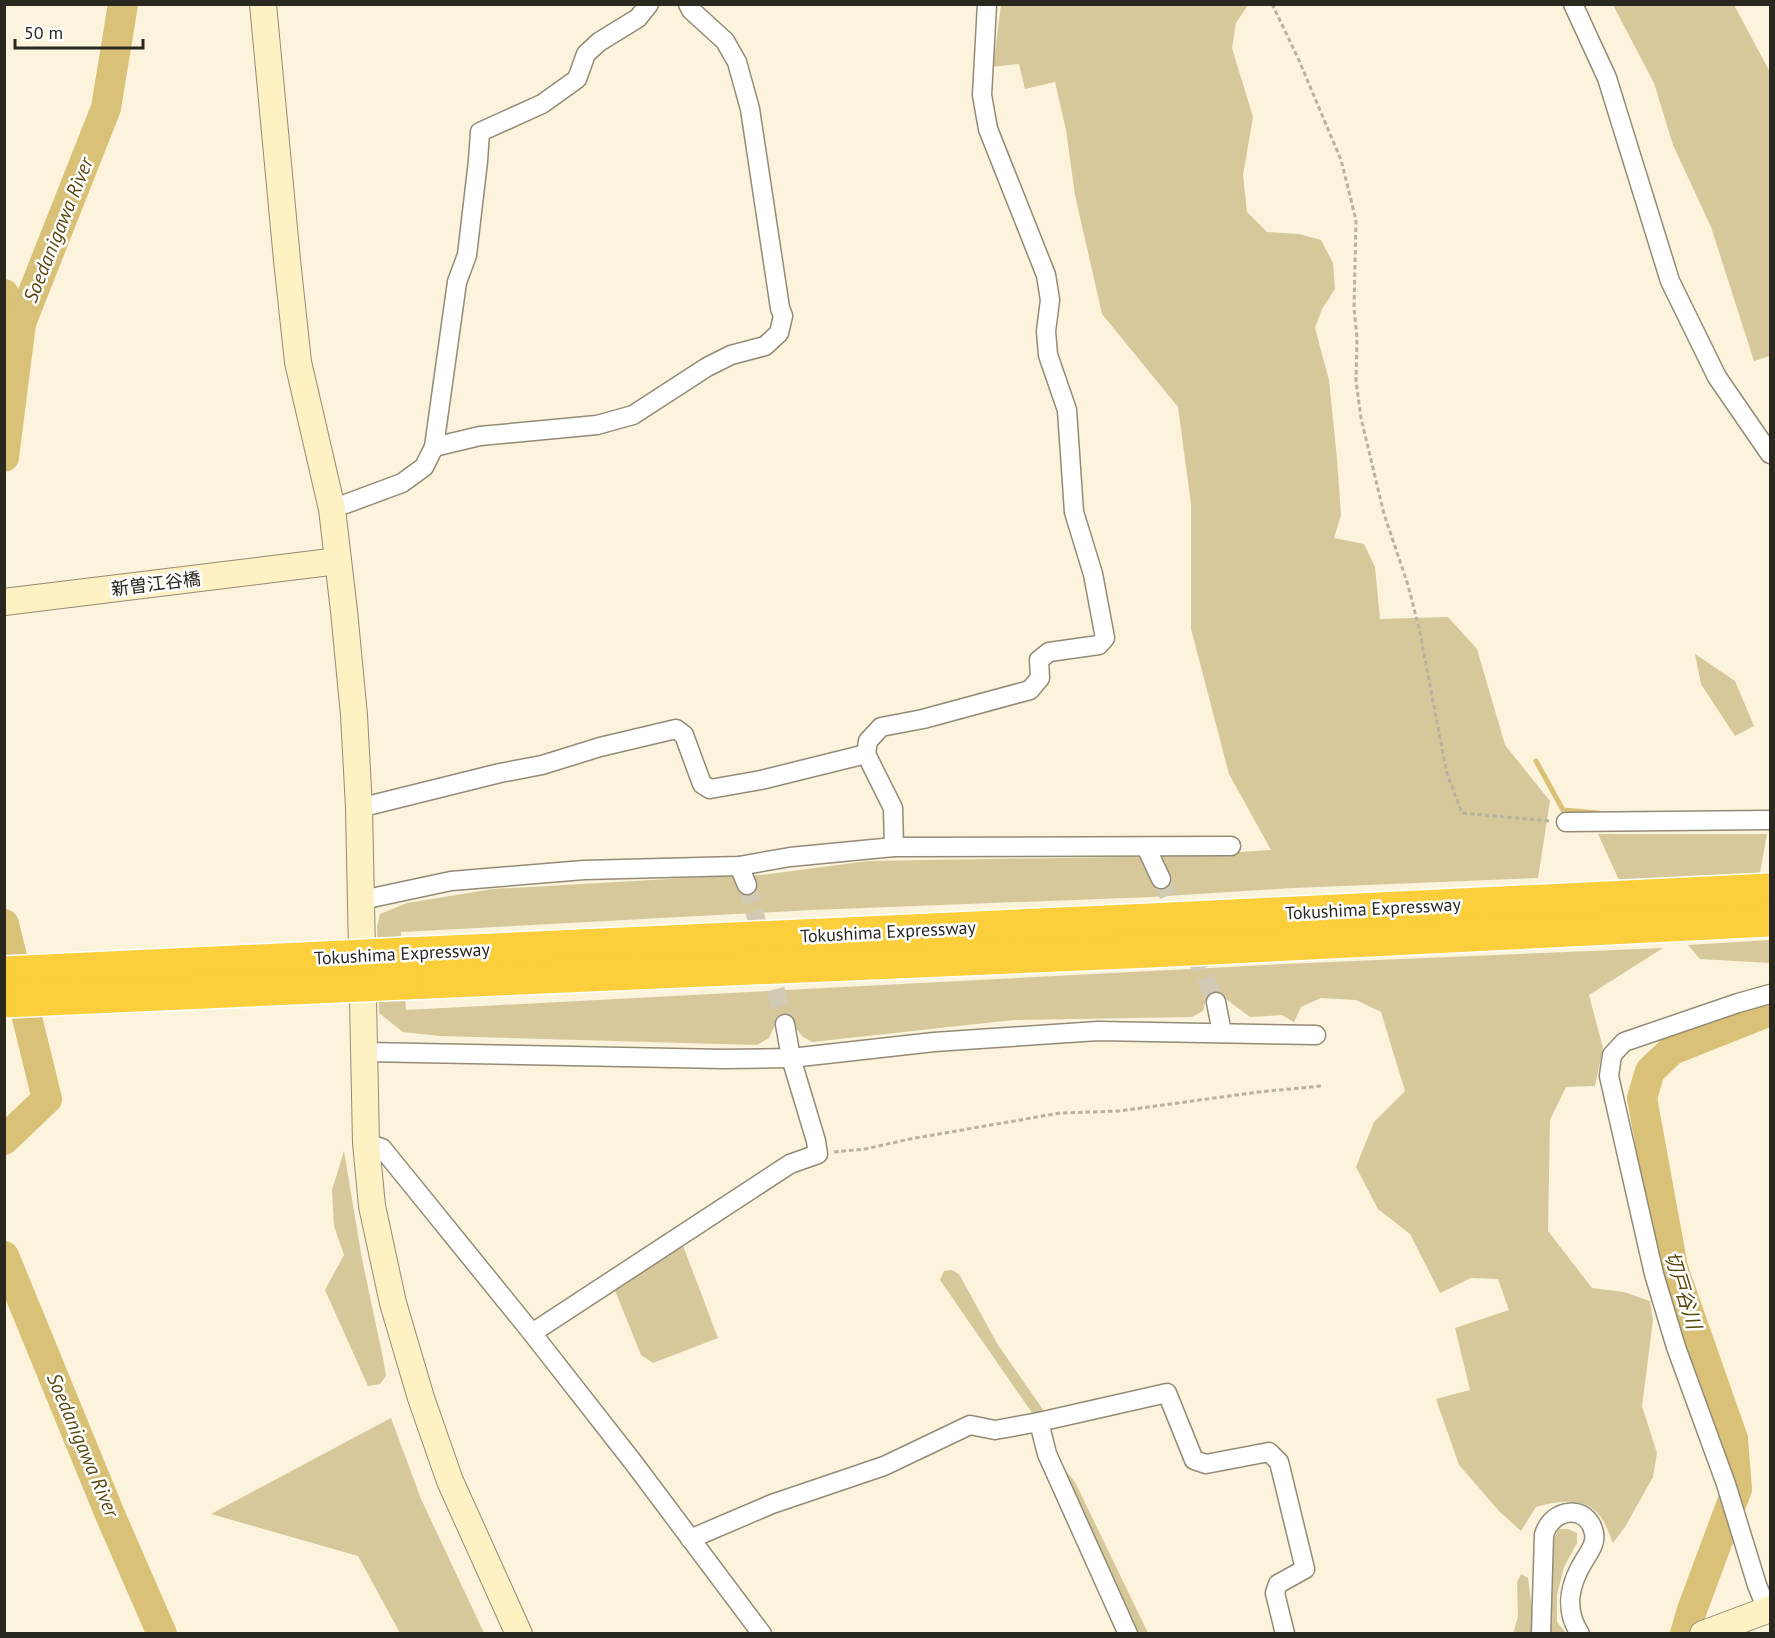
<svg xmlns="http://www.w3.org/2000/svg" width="1775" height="1638" viewBox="0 0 1775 1638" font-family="'PT Sans','Noto Sans JP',sans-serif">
	<rect width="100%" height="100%" fill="#fbf3db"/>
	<g fill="#d7c89b">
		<path d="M1001,5H1248L1236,23L1232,48L1253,117L1243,175L1247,212L1267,232L1299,234L1321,240L1333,263L1335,289L1322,309L1315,328L1329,380L1337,459L1341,515L1334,538L1364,544L1375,567L1380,619L1448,617L1477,649L1505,745L1550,801L1538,878L1293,888L1151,897L812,910L401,932L406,1010L1284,964L1663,948L1589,995L1603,1048L1595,1086L1566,1087L1550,1120L1548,1231L1592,1288L1624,1292L1650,1301L1653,1320L1642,1406L1657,1453L1653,1477L1625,1527L1613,1543C1609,1534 1606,1523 1600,1516C1585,1496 1556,1501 1536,1507L1521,1531L1499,1511L1459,1465L1436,1399L1470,1390L1455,1328L1509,1310L1498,1279L1471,1278L1440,1293L1410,1234L1378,1209L1356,1167L1374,1122L1405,1091L1381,1012L1356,1000L1321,998L1301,1007L1294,1022L1282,1015L1250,1017L1226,999L1206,1000L1203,1011L1192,1017L1013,1020L812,1042L803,1037L790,1021H777L769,1038L757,1045L440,1036L403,1032L379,1013L377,926L380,914L407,903L493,889L687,878L762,875L868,861L1180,856L1271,850L1229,774L1191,629V504L1178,407L1102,314L1075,195L1066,130L1055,82L1025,89L1019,64L993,67Z"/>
		<path d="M1613,5H1734L1770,72V356L1754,361L1711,227L1673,145L1654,83Z"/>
		<path d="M1695,654L1735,681L1754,726L1735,736L1701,684Z"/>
		<path d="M1598,834H1767L1760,873L1619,880Z"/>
		<path d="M1770,940V963L1700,959L1688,945Z"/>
		<path d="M344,1151L362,1259L383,1358L386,1376L380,1384L368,1386L325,1290L344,1255L334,1226L332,1190Z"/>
		<path d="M682,1243L718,1338L653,1363L641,1355L614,1288Z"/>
		<path d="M952,1270L959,1274L998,1345L1044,1411L1032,1413L940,1280L944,1271Z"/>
		<path d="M391,1418L421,1499L484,1633H400L358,1556L211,1514Z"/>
		<path d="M1066,1471L1075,1482L1148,1633H1136L1063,1477Z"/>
		<path d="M1559,1529H1568L1577,1533V1543L1564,1567L1557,1595V1622L1566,1633L1513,1634L1518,1617L1517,1582L1521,1574L1528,1578L1533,1617L1548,1628L1554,1538Z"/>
	</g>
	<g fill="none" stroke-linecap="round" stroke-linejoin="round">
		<path stroke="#d9c177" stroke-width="5" d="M1536,761L1563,810L1598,813"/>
		<g stroke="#d9c177" stroke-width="30">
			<path d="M4,294L21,323"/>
			<path d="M4,457L21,323L106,108L123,4"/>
			<path d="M4,924L47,1099L4,1140"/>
			<path d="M4,1256L111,1517L162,1634"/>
			<path d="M1685,1634L1692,1610L1737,1489L1733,1439L1673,1268L1642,1098L1650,1071L1672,1050L1770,1011"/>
		</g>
		<g stroke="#d1cab5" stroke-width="18" stroke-dasharray="18 9" stroke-linecap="butt">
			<path d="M1161,879L1216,1002"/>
			<path d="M747,885L785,1024"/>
		</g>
		<defs>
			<g id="street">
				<path d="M1573,4L1607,78L1670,281L1717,377L1770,454"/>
				<path d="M434,447L480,436L597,425L633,415L707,367L731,355L765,346L779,333L783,316L780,308L750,109L737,62L725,41L691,10L688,4"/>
				<path d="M332,509L402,483L424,467L434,447L457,282L467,255L478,161L480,132L542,104L577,79L586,54L599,42L638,18L649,4"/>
				<path d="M866,754L868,741L881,727L923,719L1030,690L1040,678L1039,660L1049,652L1099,645L1105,638L1093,574L1074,512L1067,410L1048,355L1046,331L1050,300L1046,275L988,129L982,95L987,4"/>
				<path d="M359,808L500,773L542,765L600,747L676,729L684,735L702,784L710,789L761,780L866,754L893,808L894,847"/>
				<path d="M1566,822L1770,820"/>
				<path d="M1146,847L1161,879"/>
				<path d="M739,866L747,885"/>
				<path d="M362,900L451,881L584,870L739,866L790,857L894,847L1231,846"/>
				<path d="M1216,1002L1222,1033"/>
				<path d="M365,1052L724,1059L791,1058L934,1042L1098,1031L1316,1035"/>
				<path d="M366,1143L382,1148L532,1333L633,1462L762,1634"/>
				<path d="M532,1333L790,1164L818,1154L816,1141L791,1058L785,1024"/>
				<path d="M1039,1422L1047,1454L1128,1634"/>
				<path d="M690,1539L772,1504L884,1466L970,1425L995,1430L1039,1422L1167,1393L1194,1460L1206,1464L1269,1452L1279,1462L1305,1569L1278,1584L1275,1593L1285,1634"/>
				<path d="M1767,1610L1757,1585L1726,1484L1676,1347L1654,1274L1609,1076L1612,1055L1624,1042L1738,1003L1770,994"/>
				<path d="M1541,1634L1544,1535C1552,1507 1588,1504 1594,1533C1596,1543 1590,1551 1585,1559C1570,1583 1563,1608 1580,1634"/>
			</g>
			<g id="secondary">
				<path d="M263,4L287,260L298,362L332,509L344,611L354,715L359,808L366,1143L372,1206L393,1303L421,1398L450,1481L519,1634"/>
				<path d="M4,602L338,561"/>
				<path d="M1703,1634L1770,1609"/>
			</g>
			<g id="highway">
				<path d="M405,954L1150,920L1770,890"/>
				<path d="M405,983L1150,951L1770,920"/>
			</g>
		</defs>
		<use href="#street" stroke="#938b75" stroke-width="21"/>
		<use href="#secondary" stroke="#938b75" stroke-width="28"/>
		<use href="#highway" stroke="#fff" stroke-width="36"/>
		<g stroke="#b8b29e" stroke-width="3" stroke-dasharray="4.5 3" stroke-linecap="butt">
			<path d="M1272,4L1298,58L1341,160L1356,220L1354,308L1357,338L1356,381L1361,418L1384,514L1408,585L1419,628L1447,774L1462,813L1549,821"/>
			<path d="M834,1152L865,1149L910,1139L1060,1113L1119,1111L1259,1092L1321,1086"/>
		</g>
		<use href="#street" stroke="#fff" stroke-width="18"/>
		<use href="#secondary" stroke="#fef1c4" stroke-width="26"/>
		<use href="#highway" stroke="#facf3b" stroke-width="33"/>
		<defs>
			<g id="highway-bridge">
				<path d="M4,973L405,954"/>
				<path d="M4,1001L405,983"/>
			</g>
		</defs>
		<use href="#highway-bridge" stroke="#fff" stroke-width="36" stroke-linecap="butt"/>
		<use href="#highway-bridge" stroke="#facf3b" stroke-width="33"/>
	</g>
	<g text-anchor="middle" stroke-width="5" stroke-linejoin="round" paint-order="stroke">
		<g font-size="18" fill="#2a271e" stroke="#fff">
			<text transform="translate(156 584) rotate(-7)" y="6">新曽江谷橋</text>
			<text transform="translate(1373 909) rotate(-3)" y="6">Tokushima Expressway</text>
			<text transform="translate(888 932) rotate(-3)" y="6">Tokushima Expressway</text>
			<text transform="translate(402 954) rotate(-3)" y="6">Tokushima Expressway</text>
		</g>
		<g font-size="20" font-style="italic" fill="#59480d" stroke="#fff">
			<text transform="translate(58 230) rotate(-68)" y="7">Soedanigawa River</text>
			<text transform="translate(1683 1290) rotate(73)" y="7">切戸谷川</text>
			<text transform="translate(83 1445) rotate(67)" y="7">Soedanigawa River</text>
		</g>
	</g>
	<rect width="1775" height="1638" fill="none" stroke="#2a271e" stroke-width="12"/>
	<path d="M15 39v9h128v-9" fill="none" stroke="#2a271e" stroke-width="3"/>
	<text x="24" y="39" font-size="18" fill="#2a271e" stroke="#ffffff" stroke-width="4.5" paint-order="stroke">50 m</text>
</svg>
